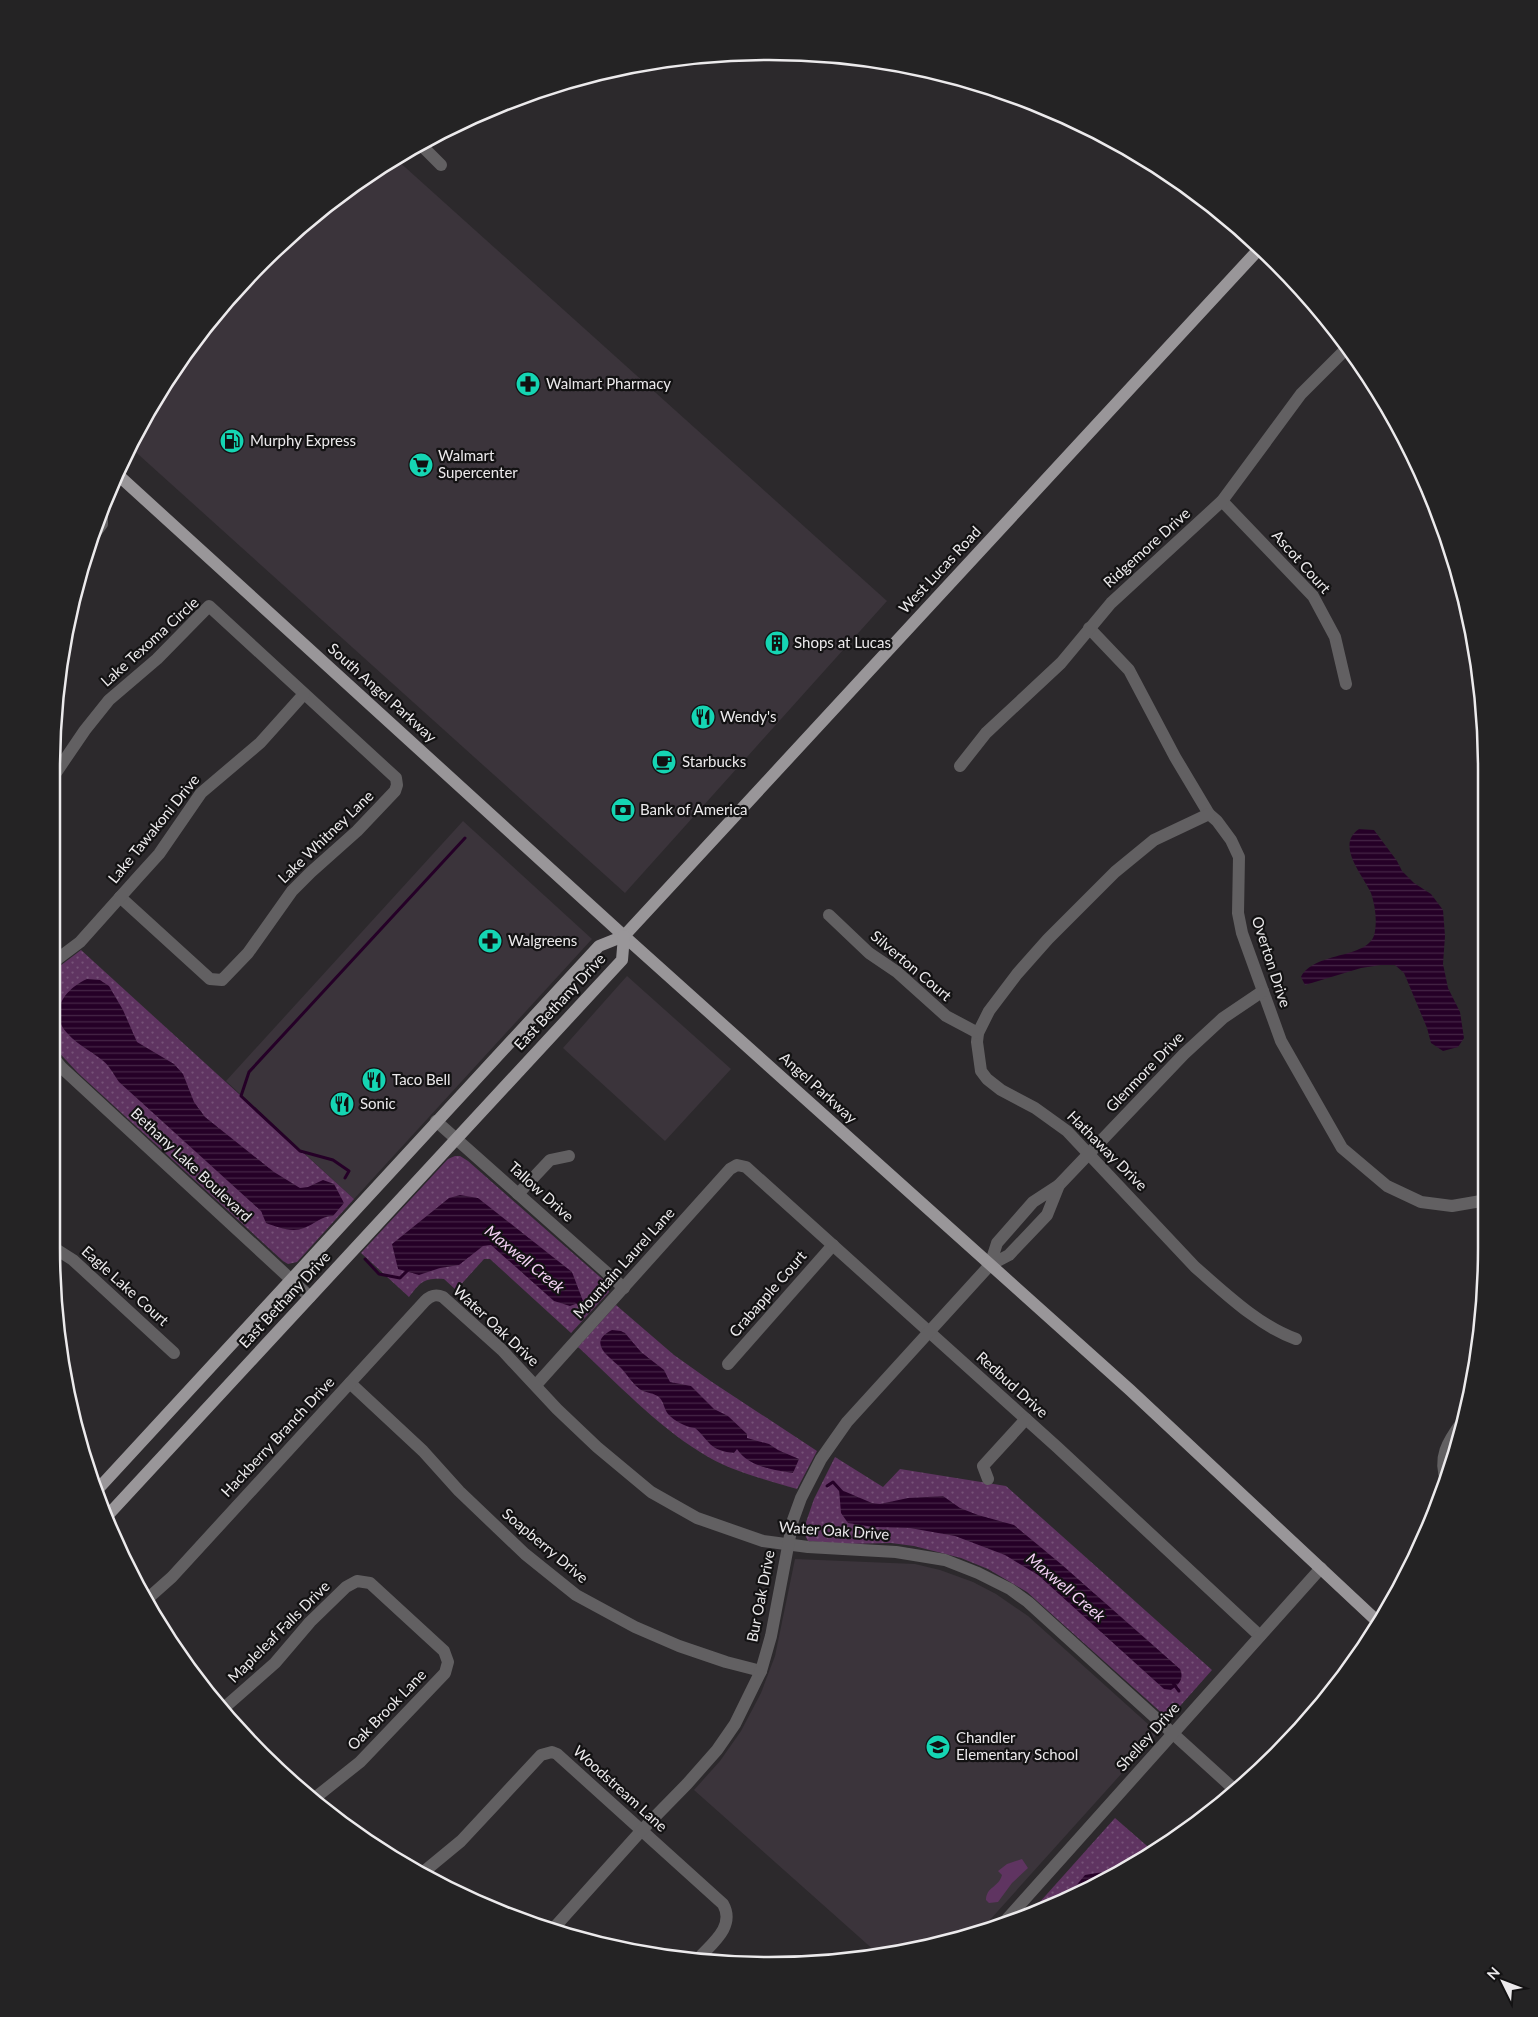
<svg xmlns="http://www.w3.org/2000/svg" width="1538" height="2017" viewBox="0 0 1538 2017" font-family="Lato,sans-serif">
	<defs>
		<pattern id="grass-dots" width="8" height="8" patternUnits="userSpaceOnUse" patternTransform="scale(1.25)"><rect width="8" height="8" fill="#5f3461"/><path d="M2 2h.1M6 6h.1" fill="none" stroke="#765278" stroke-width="1.8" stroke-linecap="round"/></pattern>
		<pattern id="water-rules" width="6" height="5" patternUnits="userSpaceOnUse" patternTransform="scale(1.25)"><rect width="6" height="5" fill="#250027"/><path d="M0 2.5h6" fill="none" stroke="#452546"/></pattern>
	</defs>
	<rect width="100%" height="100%" fill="#2c292c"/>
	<g fill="#3b343b">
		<path d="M396,159L887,601L625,893L129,446L199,332L296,230L370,172Z"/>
		<path d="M463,821L592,939L354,1199L226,1081Z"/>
		<path d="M627,976L731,1069L665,1141L563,1048Z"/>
		<path d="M795,1559L915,1564L940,1570L973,1582L996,1594L1028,1616L1158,1733L979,1932L876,1952L694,1790L720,1761L741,1731L761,1693L775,1656Z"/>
	</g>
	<g fill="url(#grass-dots)">
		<path d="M81,950L354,1199L297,1262L288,1264L283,1261L78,1073L52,1045V972Z"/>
		<path d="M455,1156H460L468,1161L608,1284L609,1292L571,1333L490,1259H484L456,1290L444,1279C423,1278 421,1282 409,1297L361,1253L448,1159Z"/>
		<path d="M616,1305L674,1355L712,1382L817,1451L797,1489C764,1479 729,1471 700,1452C655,1424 617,1383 578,1347Z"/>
		<path d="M835,1457L883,1487L900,1469L1006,1486L1212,1670L1173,1714L1164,1715L1027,1592L988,1569L961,1558L914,1546L891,1543L846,1544L808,1541L803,1531L814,1499Z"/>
		<path d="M1115,1818L1154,1852L1030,1913Z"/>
	</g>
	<path fill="#5f3461" d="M1022,1859L1028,1868L1012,1883L998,1902L989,1903L986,1900C986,1887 999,1887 1002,1875L998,1871L1007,1864Z"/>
	<g fill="url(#water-rules)">
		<path d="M1359,829L1374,830L1397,861L1402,871L1414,883L1431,894L1443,910L1445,936L1443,964L1448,988L1460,1012L1464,1038L1458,1047L1443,1051L1431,1043L1427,1028L1404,973L1395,965H1381L1361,968L1305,985L1301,977C1315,950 1372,960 1375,931C1377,919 1375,905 1371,893C1363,875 1335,845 1359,829Z"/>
		<path d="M87,979L100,980L109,986L123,1010L137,1042L174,1064L183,1074L194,1102L205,1117L274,1172L300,1188L308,1187L323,1180L334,1184L344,1203L333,1216C321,1216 315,1224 304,1228C292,1233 277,1227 266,1223L261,1211L119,1082C114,1075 109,1065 102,1060C91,1051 78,1045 68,1034C47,1012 65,989 87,979Z"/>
		<path d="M460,1195L478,1198L572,1272L583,1301L570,1306L554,1301L491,1245L483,1246L459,1265L440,1268L419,1275L398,1269L392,1244L449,1198Z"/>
		<path d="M612,1330L621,1331L625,1333L641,1352L664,1370L670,1382L691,1386L714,1409L728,1416L747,1434V1438L769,1444L778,1450L799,1459L793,1473C775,1470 748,1467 737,1449L734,1453C708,1450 711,1442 695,1428C686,1427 674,1421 668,1414C664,1409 664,1402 659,1397C654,1393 647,1393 641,1390C633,1385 627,1374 620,1367C610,1357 586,1343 612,1330Z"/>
		<path d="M839,1489L872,1503L880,1504L908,1498L943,1496L960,1508L978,1515L1014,1525L1061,1564L1180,1669C1184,1678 1180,1684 1171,1690L1164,1689L1038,1575L1005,1555L955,1536L910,1528L873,1527L848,1523L841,1513Z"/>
		<path d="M1103,1872L1109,1874L1069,1894L1085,1875Z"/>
	</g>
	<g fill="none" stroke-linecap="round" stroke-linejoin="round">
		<g stroke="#250027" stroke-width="3">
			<path d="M345,1178L349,1171L333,1160L300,1151L241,1096L249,1072L465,838"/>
			<path d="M365,1259L379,1274L400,1278L409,1269"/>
			<path d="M575,1300L584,1309"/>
			<path d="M827,1486L833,1482L842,1492"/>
			<path d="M1173,1683L1179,1691"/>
		</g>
		<g stroke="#626062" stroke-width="12">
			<path d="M421,145L441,165"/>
			<path d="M1222,501L1313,596L1335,637L1346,684"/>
			<path d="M93,536L102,524V513"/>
			<path d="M1089,628L1129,670L1175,757L1209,814L1217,821L1231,840L1239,857L1238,913L1242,933L1281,1041L1342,1148L1387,1186L1421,1202L1452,1206L1481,1201"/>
			<path d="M960,766L986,733L1061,663L1111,603L1222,501L1301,394L1347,348"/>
			<path d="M53,777L85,730L109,700L157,659L209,606L396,778L397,785L395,791L357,831L311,872L292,891L248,953L222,980L210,979L120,897"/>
			<path d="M1209,814L1154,840L1115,872L1048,939L1017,974L989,1011L978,1033L977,1042L981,1071L987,1079L1001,1090L1035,1108L1067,1131L1195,1267C1225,1293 1259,1326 1296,1339"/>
			<path d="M829,915L869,953L897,972L946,1016L978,1033"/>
			<path d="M52,963L80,942L139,876L159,854L201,793L260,743L304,694"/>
			<path d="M52,1056L62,1068L310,1297"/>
			<path d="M436,1121L624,1288"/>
			<path d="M1059,1185L1184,1054L1223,1018L1263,991"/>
			<path d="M518,1194L550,1160L569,1156"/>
			<path d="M51,1246L73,1260L174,1353"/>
			<path d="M728,1364L833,1245"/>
			<path d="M350,1383L423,1451L459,1491L525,1554L576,1595L635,1627L679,1646L726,1662L761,1671"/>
			<path d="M536,1385L730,1169L737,1165L746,1167L1057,1447L1260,1636"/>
			<path d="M988,1479L983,1466L1026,1419"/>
			<path d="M1447,1482C1437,1458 1448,1441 1462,1422"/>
			<path d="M145,1601L172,1577L425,1301C431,1295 436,1294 443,1297L502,1350L557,1409L597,1447L651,1492L697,1518L763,1541L808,1547L896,1552L945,1560L978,1573L1010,1589L1028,1602L1235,1790"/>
			<path d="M225,1707L275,1663L310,1622L346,1587L357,1581L370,1583L444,1651L448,1662L445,1673L360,1762L316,1797"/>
			<path d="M1269,1762L1301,1725"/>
			<path d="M421,1874L461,1841L541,1755L552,1752L557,1754L723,1904C736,1927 711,1944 697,1960"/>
			<path d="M999,1928L1321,1568"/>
			<path d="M553,1929L641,1831L687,1784L717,1750L735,1724L761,1671L771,1636L793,1520L801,1498L821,1459L847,1422L990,1265L1009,1255L1047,1215L1059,1185L1033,1202L997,1243L990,1265"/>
		</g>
		<g stroke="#999699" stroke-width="12">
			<path d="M117,474L624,936L1130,1390L1378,1622"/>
			<path d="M98,1489L599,946L624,936L1260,248"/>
			<path d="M109,1514L622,960L624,936"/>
		</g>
	</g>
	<defs>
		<symbol id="pharmacy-disc" viewBox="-11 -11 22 22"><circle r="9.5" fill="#15d5b3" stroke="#131213"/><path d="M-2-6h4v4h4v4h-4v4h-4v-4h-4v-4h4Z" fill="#111"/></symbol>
		<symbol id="fuel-disc" viewBox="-11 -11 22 22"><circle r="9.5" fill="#15d5b3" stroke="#131213"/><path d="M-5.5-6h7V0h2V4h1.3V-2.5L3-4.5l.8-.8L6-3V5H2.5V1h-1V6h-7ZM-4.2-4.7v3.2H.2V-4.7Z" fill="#111"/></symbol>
		<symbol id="supermarket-disc" viewBox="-11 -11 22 22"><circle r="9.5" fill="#15d5b3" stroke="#131213"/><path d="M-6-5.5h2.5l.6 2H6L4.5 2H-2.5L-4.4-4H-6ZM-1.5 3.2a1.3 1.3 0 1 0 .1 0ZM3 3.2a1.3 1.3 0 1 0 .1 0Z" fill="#111"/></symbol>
		<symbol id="building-disc" viewBox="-11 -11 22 22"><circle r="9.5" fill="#15d5b3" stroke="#131213"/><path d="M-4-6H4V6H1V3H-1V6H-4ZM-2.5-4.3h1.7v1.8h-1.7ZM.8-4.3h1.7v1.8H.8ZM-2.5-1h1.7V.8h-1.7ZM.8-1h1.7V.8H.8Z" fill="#111"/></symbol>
		<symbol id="restaurant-disc" viewBox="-11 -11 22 22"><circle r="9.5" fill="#15d5b3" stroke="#131213"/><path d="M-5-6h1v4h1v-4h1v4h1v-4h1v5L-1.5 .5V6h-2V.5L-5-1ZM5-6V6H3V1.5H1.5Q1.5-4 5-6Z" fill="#111"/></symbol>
		<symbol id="cafe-disc" viewBox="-11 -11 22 22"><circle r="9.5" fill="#15d5b3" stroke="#131213"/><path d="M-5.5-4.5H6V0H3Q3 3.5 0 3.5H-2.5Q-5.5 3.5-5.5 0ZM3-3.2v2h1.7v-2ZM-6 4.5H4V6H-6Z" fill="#111"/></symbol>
		<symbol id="bank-disc" viewBox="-11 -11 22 22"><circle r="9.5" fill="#15d5b3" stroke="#131213"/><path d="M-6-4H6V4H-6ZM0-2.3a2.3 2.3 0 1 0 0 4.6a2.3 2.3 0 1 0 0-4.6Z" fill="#111"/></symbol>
		<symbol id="school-disc" viewBox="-11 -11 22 22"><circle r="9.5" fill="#15d5b3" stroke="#131213"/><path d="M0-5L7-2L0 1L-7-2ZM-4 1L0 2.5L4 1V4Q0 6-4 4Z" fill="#111"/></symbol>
	</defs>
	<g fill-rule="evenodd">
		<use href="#pharmacy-disc" x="514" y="370" width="28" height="28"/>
		<use href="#fuel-disc" x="218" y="427" width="28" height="28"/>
		<use href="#supermarket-disc" x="407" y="451" width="28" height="28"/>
		<use href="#building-disc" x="763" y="629" width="28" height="28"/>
		<use href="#restaurant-disc" x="689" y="703" width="28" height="28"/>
		<use href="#cafe-disc" x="650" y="748" width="28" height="28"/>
		<use href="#bank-disc" x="609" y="796" width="28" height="28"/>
		<use href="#pharmacy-disc" x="476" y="927" width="28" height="28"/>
		<use href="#restaurant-disc" x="360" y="1066" width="28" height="28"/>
		<use href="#restaurant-disc" x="328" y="1090" width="28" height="28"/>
		<use href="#school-disc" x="924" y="1733" width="28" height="28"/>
	</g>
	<g text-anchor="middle" stroke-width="4.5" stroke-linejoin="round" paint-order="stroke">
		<g font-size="15" fill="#eceaec" stroke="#131213" text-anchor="start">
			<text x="546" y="389">Walmart Pharmacy</text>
			<text x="250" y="446">Murphy Express</text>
			<text x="438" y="461">Walmart<tspan x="438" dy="17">Supercenter</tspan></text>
			<text x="794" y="648">Shops at Lucas</text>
			<text x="720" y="722">Wendy's</text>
			<text x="682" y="767">Starbucks</text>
			<text x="640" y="815">Bank of America</text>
			<text x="508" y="946">Walgreens</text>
			<text x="392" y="1085">Taco Bell</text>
			<text x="360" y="1109">Sonic</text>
			<text x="956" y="1743">Chandler<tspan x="956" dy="17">Elementary School</tspan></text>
		</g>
		<g font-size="15" fill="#eceaec" stroke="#131213">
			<text transform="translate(1147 548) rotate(-42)" y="5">Ridgemore Drive</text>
			<text transform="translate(1301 562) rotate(48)" y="5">Ascot Court</text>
			<text transform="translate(940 570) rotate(-47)" y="5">West Lucas Road</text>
			<text transform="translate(150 642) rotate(-42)" y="5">Lake Texoma Circle</text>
			<text transform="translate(382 693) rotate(42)" y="5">South Angel Parkway</text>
			<text transform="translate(154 829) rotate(-51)" y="5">Lake Tawakoni Drive</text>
			<text transform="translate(326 837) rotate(-44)" y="5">Lake Whitney Lane</text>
			<text transform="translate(1271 962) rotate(72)" y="5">Overton Drive</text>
			<text transform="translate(911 966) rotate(40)" y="5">Silverton Court</text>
			<text transform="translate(560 1002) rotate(-47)" y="5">East Bethany Drive</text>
			<text transform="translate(1145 1072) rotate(-46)" y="5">Glenmore Drive</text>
			<text transform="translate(818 1088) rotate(42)" y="5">Angel Parkway</text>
			<text transform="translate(1107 1151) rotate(45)" y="5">Hathaway Drive</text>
			<text transform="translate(191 1165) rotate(43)" y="5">Bethany Lake Boulevard</text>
			<text transform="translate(541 1192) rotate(42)" y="5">Tallow Drive</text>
			<text transform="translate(624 1263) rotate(-48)" y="5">Mountain Laurel Lane</text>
			<text transform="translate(125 1286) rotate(42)" y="5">Eagle Lake Court</text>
			<text transform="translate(768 1294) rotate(-49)" y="5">Crabapple Court</text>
			<text transform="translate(285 1300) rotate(-47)" y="5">East Bethany Drive</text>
			<text transform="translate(496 1326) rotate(43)" y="5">Water Oak Drive</text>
			<text transform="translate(1012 1385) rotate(42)" y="5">Redbud Drive</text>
			<text transform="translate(278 1437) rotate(-47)" y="5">Hackberry Branch Drive</text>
			<text transform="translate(834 1531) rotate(4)" y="5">Water Oak Drive</text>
			<text transform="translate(545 1546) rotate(40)" y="5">Soapberry Drive</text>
			<text transform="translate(761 1596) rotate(-79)" y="5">Bur Oak Drive</text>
			<text transform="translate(279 1632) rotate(-45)" y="5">Mapleleaf Falls Drive</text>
			<text transform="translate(387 1710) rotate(-46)" y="5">Oak Brook Lane</text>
			<text transform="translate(1148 1737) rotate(-48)" y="5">Shelley Drive</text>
			<text transform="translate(620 1789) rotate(42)" y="5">Woodstream Lane</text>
		</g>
		<g font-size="16" font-style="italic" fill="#f4d2f5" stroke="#131213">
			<text transform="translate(525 1259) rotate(39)" y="6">Maxwell Creek</text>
			<text transform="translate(1066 1587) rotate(40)" y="6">Maxwell Creek</text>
		</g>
	</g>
	<path d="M0 0H1538V2017H0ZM769 60H769A709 709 0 0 1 1478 769V1248A709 709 0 0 1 769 1957H769A709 709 0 0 1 60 1248V769A709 709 0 0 1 769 60Z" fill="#242324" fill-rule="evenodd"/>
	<path fill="none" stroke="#eceaec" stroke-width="2.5" d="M769 60H769A709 709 0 0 1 1478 769V1248A709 709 0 0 1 769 1957H769A709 709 0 0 1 60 1248V769A709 709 0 0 1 769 60Z"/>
	<g transform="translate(1503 1982) rotate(312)" stroke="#131213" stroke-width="4" paint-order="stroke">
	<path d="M0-4L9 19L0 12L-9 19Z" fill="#eceaec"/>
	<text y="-8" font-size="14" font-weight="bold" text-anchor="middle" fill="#eceaec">N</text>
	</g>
</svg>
